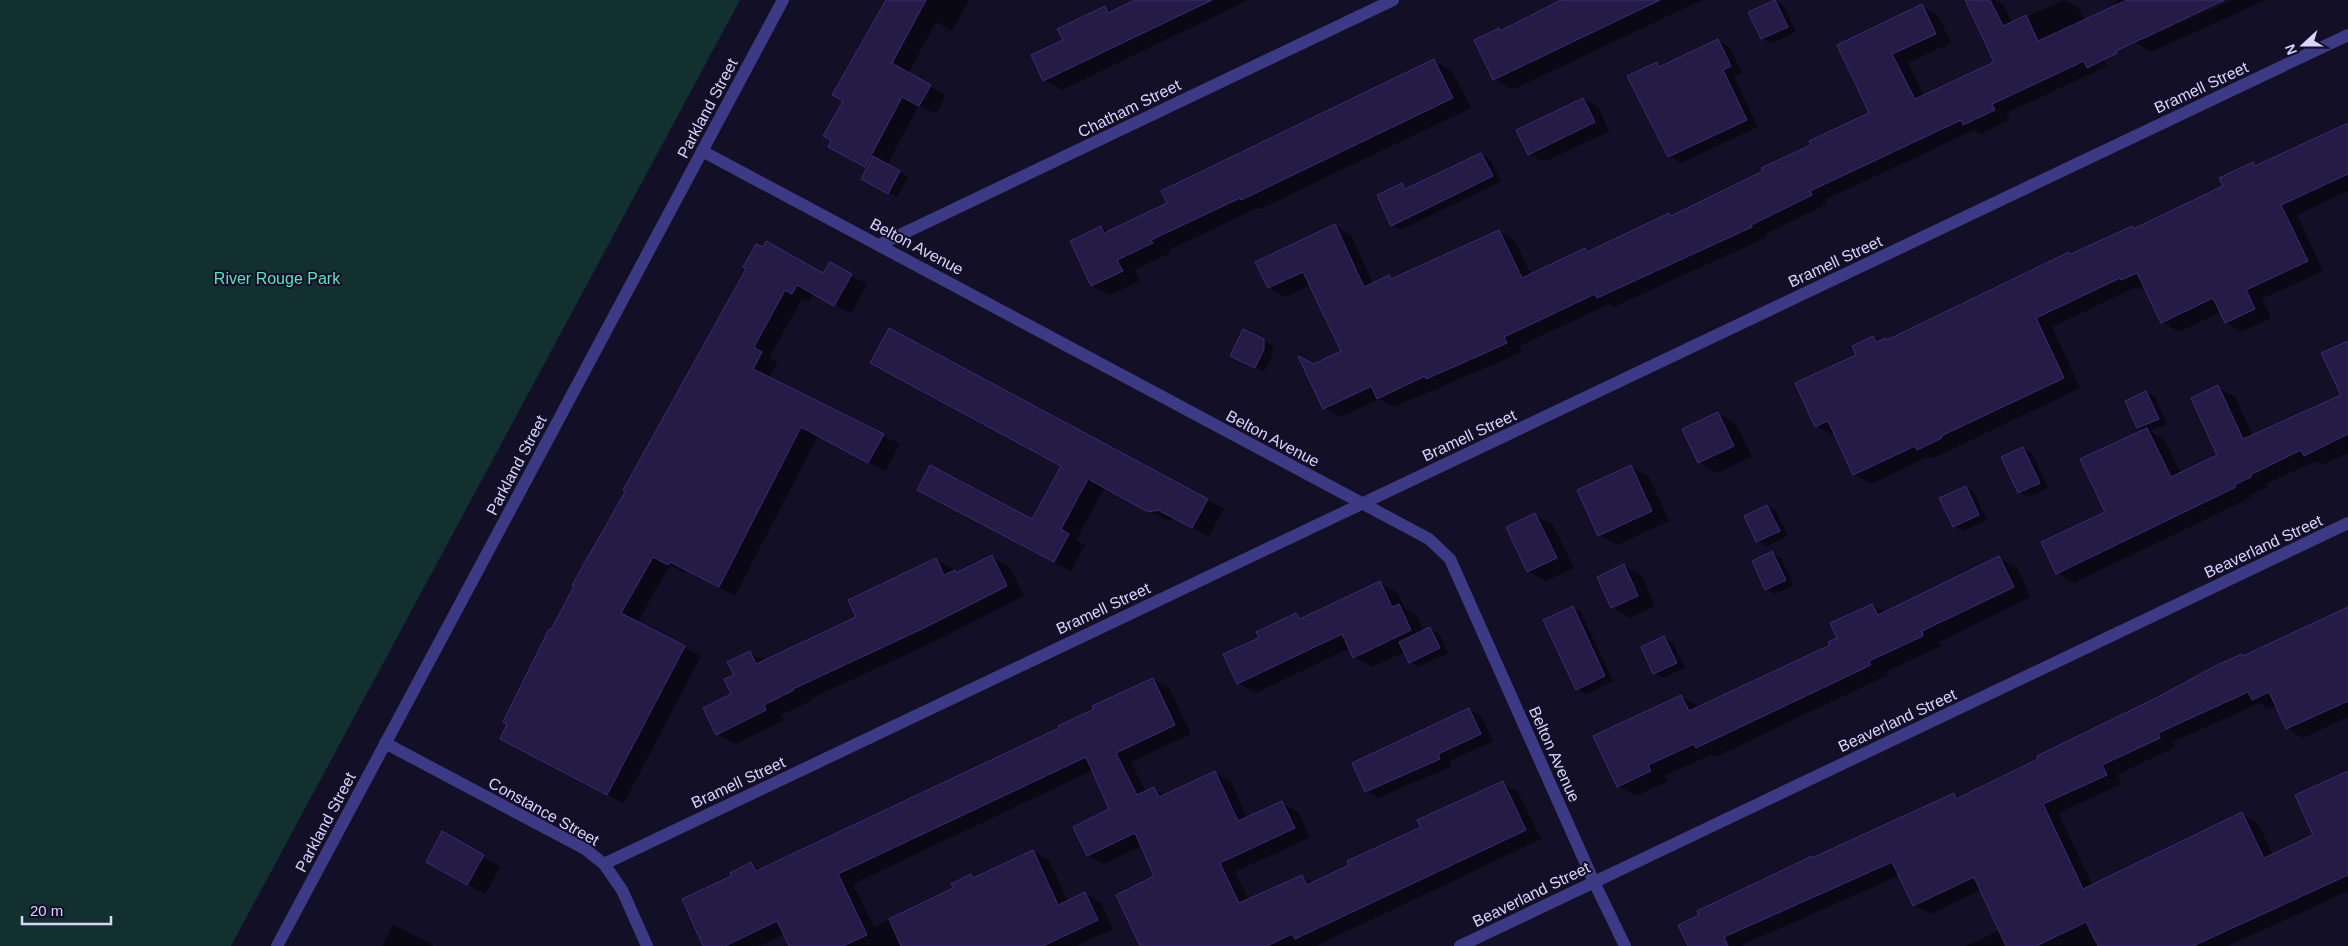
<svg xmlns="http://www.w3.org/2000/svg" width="2348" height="946" viewBox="0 0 2348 946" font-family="Helvetica,sans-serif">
	<rect width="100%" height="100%" fill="#130f26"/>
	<path fill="#12302f" d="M0,0H740L231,946H0Z"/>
	<g fill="#0007" fill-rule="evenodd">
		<path d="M887,0H969L952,31L936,22L908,74L946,95L936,114L919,105L887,165L908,177L897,197L863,179L869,168L846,156L845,101Z"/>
		<path d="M1138,0H1248L1062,90L1044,80L1064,41L1105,8L1113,12Z"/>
		<path d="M1563,0H1702L1512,90L1494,79L1475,41L1540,14Z"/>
		<path d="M1979,0H1994L2004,5L2012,23L2064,0L2079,9L2107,66L2007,113L2010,120L1981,134L1974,130L1825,200L1827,204L1766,234L1767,237L1614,307L1609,304L1519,346L1522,352L1394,407L1380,399L1340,417L1324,408L1314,365L1343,352L1311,285L1285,297L1269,288L1335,226L1351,235L1373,284L1389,276L1394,279L1499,231L1515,241L1531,275L1585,249L1589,252L1669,214L1673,216L1764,172L1871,114L1839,46L1922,6L1938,15L1951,43L1908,63L1924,96L1995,63ZM1376,382L1378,385L1332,406V403Z"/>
		<path d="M2119,0H2225L2142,37V40L2232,0H2266L2151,52L2134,42L2115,2Z"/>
		<path d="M1775,1L1784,6L1796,32L1771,43L1762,38Z"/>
		<path d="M1718,41L1730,47L1742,73L1734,77L1758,127L1681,163L1669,156L1657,63L1662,66Z"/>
		<path d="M1434,61L1452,71L1471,108L1260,209L1257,208L1169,250L1170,253L1134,270L1140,281L1110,295L1092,285L1101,227L1109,232L1168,204Z"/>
		<path d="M1583,99L1598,107L1609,131L1544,162L1529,154Z"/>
		<path d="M2348,121V191L2297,215L2323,271L2262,299L2271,318L2242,332L2226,322L2221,312L2179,332L2162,322L2145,286L2138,289L2136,287L2052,327L2080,388L1934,458L1930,456L1871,484L1854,474L1835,434L1833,435L1816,426L1858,355L1873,337L1881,342L1886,339L1889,341L2069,253L2072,255L2132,227L2135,229L2225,187L2253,163L2258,166L2347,125L2346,122Z"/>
		<path d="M1481,154L1490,159L1501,181L1401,230L1392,225L1402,185L1408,188Z"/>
		<path d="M830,264L867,284L851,314L814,293L809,302L802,299L769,358L778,362L769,378L900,444L885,471L818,436L735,596L687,570L685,573L670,565L637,623L701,656L624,803L518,748L551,632L748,268L824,275Z"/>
		<path d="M889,330L1224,509L1209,536L1176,519L1166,520L1105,487L1076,540L1085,545L1071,571L935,499L1033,521L1062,466Z"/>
		<path d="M1264,340L1273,346V354L1264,372L1240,360Z"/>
		<path d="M2348,342V453L2322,465L2316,461L2266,484L2268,487L2251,495L2252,497L2074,583L2057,573L2107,513L2144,431L2138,427L2146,392L2155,397L2167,424L2150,431L2164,439L2181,473L2219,455L2217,387L2235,397L2253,436L2343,396Z"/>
		<path d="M1718,413L1736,424L1752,457L1717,473L1699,462Z"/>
		<path d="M2023,448L2032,453L2048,488L2028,497L2019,492Z"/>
		<path d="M1631,467L1649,477L1669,521L1617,545L1599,535Z"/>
		<path d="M1966,487L1974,492L1987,520L1963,531L1954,526Z"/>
		<path d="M1767,506L1776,511L1788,536L1766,546L1757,541Z"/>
		<path d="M1535,515L1553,525L1574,568L1546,581L1528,571Z"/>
		<path d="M1772,553L1781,558L1794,585L1775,594L1766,589Z"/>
		<path d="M992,557L1010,567L1024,596L942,638L810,699L811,701L781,715L783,721L735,744L717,734L733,694L735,675L750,653L764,661L857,618L936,559L958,573Z"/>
		<path d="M1999,558L2017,568L2031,597L1939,642L1941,646L1887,671L1888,675L1715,757L1710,755L1665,776L1668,781L1636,796L1618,786L1681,696L1700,707L1832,646L1872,605L1886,613Z"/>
		<path d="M1624,565L1642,576L1655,606L1630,618L1612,607L1598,577Z"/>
		<path d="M1380,583L1398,593L1405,609L1417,616L1424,631L1430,628L1439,633L1448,653L1418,667L1410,662L1405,652L1372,667L1354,657L1350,648L1256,693L1238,683L1260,638L1296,614L1304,619Z"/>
		<path d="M1572,607L1581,612L1613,681L1586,694L1577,689Z"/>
		<path d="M2348,608V717L2303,738L2287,728L2276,706L2269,709L2259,703L2173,742L2175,747L2117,775L2122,784L2058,813L2093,886L2242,814L2258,823L2273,855L2315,835L2348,772V891L2228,946H1966L2000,930L1981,889L1930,914L1914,905L1900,875L1740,946H1689L1811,857L1814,859L1954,795L1960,798L2040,760L2242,655L2245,657Z"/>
		<path d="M1664,638L1673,643L1685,668L1663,678L1654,673Z"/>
		<path d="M1153,679L1169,688L1191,734L1131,762L1146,792L1154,789L1166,796L1215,773L1231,782L1247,818L1282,803L1298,812L1310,837L1235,872L1249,900L1302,876L1314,883L1502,783L1518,792L1541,839L1316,946H1141L1156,877L1142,846L1104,864L1088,855L1111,810L1093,770L853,884L874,927L955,888L971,876L975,878L1033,851L1049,860L1068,902L1085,894L1101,903L1113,929L1077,946H790L785,934L759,946H705L733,876L751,864L761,870L1061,729Z"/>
		<path d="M1469,709L1481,716L1493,741L1449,761L1452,766L1378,798L1366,791Z"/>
		<path d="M442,833L501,867L485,894L428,862Z"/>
		<path d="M393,925L427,942L433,946H382Z"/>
	</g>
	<g fill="#241b47" stroke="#3b2d73">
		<path d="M886,0H926L892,63L931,85L919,106L902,97L865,167L828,147L831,140L823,136L843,101L832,95Z"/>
		<path d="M1135,0H1212L1043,81L1031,55L1063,40L1057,29L1105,6L1108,13Z"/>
		<path d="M1561,0H1660L1493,80L1474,40L1499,28L1500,31Z"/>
		<path d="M1775,0L1788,27L1761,39L1748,12Z"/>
		<path d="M1965,0H1990L2003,26L2026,15L2038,41L2127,0H2224L2116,51L2117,53L2087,68L2084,61L1992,104L1995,110L1963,125L1961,120L1810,191L1812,195L1751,225L1752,227L1597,298L1595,294L1504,337L1507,343L1476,357L1426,379L1425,376L1377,399L1371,386L1323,409L1298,356L1314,364L1341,351L1303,272L1268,288L1255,262L1335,224L1364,287L1389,275L1391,279L1499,230L1522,278L1585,248L1587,252L1669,213L1671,216L1763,171L1761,168L1811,145L1809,141L1869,113L1837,45L1922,4L1936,34L1892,54L1915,99L1994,62Z"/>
		<path d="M1718,39L1731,66L1723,70L1747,120L1668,157L1627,76L1657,62L1659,67Z"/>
		<path d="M1434,59L1453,98L1241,200L1240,198L1151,240L1153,243L1117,260L1123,271L1091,286L1070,241L1101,226L1104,233L1167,203L1161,191Z"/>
		<path d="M1583,98L1595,122L1528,155L1516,130Z"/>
		<path d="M2348,123V174L2281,205L2308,261L2246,290L2255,309L2225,323L2213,298L2161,323L2137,273L2121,280L2120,278L2036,318L2064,378L1941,436L1942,438L1917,450L1915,446L1853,475L1828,421L1815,427L1795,383L1856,355L1852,346L1873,336L1876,342L1886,338L1887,340L2069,252L2071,254L2132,226L2133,229L2223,186L2219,178L2253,162L2255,166Z"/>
		<path d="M1481,153L1493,176L1391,226L1377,195L1402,183L1405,189Z"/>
		<path d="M873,156L900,171L888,194L861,179Z"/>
		<path d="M766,241L823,273L830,262L852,274L834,306L797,285L792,294L785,290L754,347L762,352L753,369L884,434L868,463L801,427L719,587L670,562L668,565L653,557L621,613L685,646L607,795L500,739L507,724L503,722L549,629L551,630L574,586L572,585L625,492L623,490L746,269L743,267L756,244L763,247Z"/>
		<path d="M889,328L1208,499L1192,528L1158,510L1148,512L1088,479L1061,529L1069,534L1054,562L917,490L930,465L1032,519L1061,466L870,363Z"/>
		<path d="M1243,329L1264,339V349L1255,368L1230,356Z"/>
		<path d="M2348,341V434L2304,456L2301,450L2250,475L2251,477L2234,485L2236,487L2056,574L2041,542L2105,512L2080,459L2147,428L2171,477L2217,455L2191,398L2218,385L2243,439L2341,395L2321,353Z"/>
		<path d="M2146,391L2159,419L2137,428L2125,401Z"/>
		<path d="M1718,412L1734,446L1698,463L1682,429Z"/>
		<path d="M2023,447L2040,483L2018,493L2001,457Z"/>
		<path d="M1631,465L1652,511L1598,536L1577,490Z"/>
		<path d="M1966,486L1979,515L1953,527L1939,498Z"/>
		<path d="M1767,505L1780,531L1756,542L1744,516Z"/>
		<path d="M1535,513L1557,558L1527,572L1506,527Z"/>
		<path d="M1772,551L1786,580L1765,590L1752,561Z"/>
		<path d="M992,555L1007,586L924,628L793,689L794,690L764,705L766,710L716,735L703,708L731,694L724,679L734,675L727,662L750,651L756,664L856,617L848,600L936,558L944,575L955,570L956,573Z"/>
		<path d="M1999,556L2014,587L1922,631L1923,636L1869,661L1871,665L1696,748L1694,744L1648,765L1651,771L1617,787L1593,736L1681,695L1689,711L1830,645L1828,642L1837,638L1830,623L1872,604L1878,615Z"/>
		<path d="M1624,564L1638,596L1611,608L1597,577Z"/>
		<path d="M1380,581L1392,607L1399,604L1411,630L1353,658L1342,634L1237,684L1223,654L1259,638L1256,632L1296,613L1300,619Z"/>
		<path d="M1573,606L1605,676L1576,690L1543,620Z"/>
		<path d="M2348,607V701L2286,729L2269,692L2252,700L2248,692L2158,733L2160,738L2102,765L2107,775L2043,804L2083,889L2242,812L2264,858L2313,835L2295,795L2348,771V875L2193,946H2098L2086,922L2036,946H2006L1974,877L1913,906L1892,862L1724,937L1728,946H1688L1678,925L1699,915L1697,911L1812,856V858L1954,793L1956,799L2038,759L2037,756L2158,697L2217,665L2242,654L2243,656Z"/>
		<path d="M1430,627L1440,648L1409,663L1399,642Z"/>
		<path d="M1664,636L1677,663L1653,674L1641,647Z"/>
		<path d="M1153,678L1175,725L1116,753L1137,795L1154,787L1159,797L1215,771L1238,821L1282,801L1295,828L1220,863L1239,903L1302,875L1307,885L1349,865L1347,861L1421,827L1417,820L1503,781L1526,830L1295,939L1292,934L1267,946H1140L1116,895L1154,876L1135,833L1087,856L1073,827L1109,809L1086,757L838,874L867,935L843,946H789L777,921L725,946H703L682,899L731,876L730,873L751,862L756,871L1059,728L1058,726L1094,709L1092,706Z"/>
		<path d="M1469,708L1481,734L1438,754L1440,759L1365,792L1352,763Z"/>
		<path d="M442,831L484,855L467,885L426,862Z"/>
		<path d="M1033,850L1058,905L1085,892L1098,920L1043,946H901L889,919L953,888L951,884L971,874L973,878Z"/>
	</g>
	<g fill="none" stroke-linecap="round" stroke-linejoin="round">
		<g stroke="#3d3a85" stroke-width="12">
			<path d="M702,151L1429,539L1450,559L1594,882L1625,946"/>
			<path d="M879,245L1393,0"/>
			<path d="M385,743L585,849L604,864L622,890L647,946"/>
			<path d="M604,864L2348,35"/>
			<path d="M277,946L783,0"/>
			<path d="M1460,946L2348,523"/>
		</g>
	</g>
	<g text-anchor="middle" stroke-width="4" stroke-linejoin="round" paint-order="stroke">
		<g font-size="16" fill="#d9d4ff" stroke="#130f26">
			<text transform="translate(2201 87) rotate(-25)" y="6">Bramell Street</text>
			<text transform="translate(707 108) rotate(-62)" y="6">Parkland Street</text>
			<text transform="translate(1129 108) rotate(-26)" y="6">Chatham Street</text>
			<text transform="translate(917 246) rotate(28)" y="6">Belton Avenue</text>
			<text transform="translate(1835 261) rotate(-25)" y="6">Bramell Street</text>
			<text transform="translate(1469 435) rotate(-25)" y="6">Bramell Street</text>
			<text transform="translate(1273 438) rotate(28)" y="6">Belton Avenue</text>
			<text transform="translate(516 465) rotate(-62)" y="6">Parkland Street</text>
			<text transform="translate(2263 546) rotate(-25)" y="6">Beaverland Street</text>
			<text transform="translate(1103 608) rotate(-25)" y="6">Bramell Street</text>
			<text transform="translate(1897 720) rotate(-25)" y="6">Beaverland Street</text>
			<text transform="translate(1555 754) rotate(66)" y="6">Belton Avenue</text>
			<text transform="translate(738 782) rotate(-25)" y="6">Bramell Street</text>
			<text transform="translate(544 811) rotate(29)" y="6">Constance Street</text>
			<text transform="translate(325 822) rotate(-62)" y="6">Parkland Street</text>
			<text transform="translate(1531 894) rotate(-26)" y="6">Beaverland Street</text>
		</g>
		<g font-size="16" fill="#5fe0c0" stroke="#130f26">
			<text x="277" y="284">River Rouge Park</text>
		</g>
	</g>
	<g transform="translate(2303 45) rotate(249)" stroke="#130f26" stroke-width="4" paint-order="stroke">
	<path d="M0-4L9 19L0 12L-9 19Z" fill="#d9d4ff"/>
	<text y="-8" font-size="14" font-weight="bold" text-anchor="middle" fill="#d9d4ff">N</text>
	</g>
	<path d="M22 916v8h89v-8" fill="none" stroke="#d9d4ff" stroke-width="2.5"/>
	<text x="30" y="916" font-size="15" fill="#d9d4ff" stroke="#130f26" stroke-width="4" paint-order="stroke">20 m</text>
</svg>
